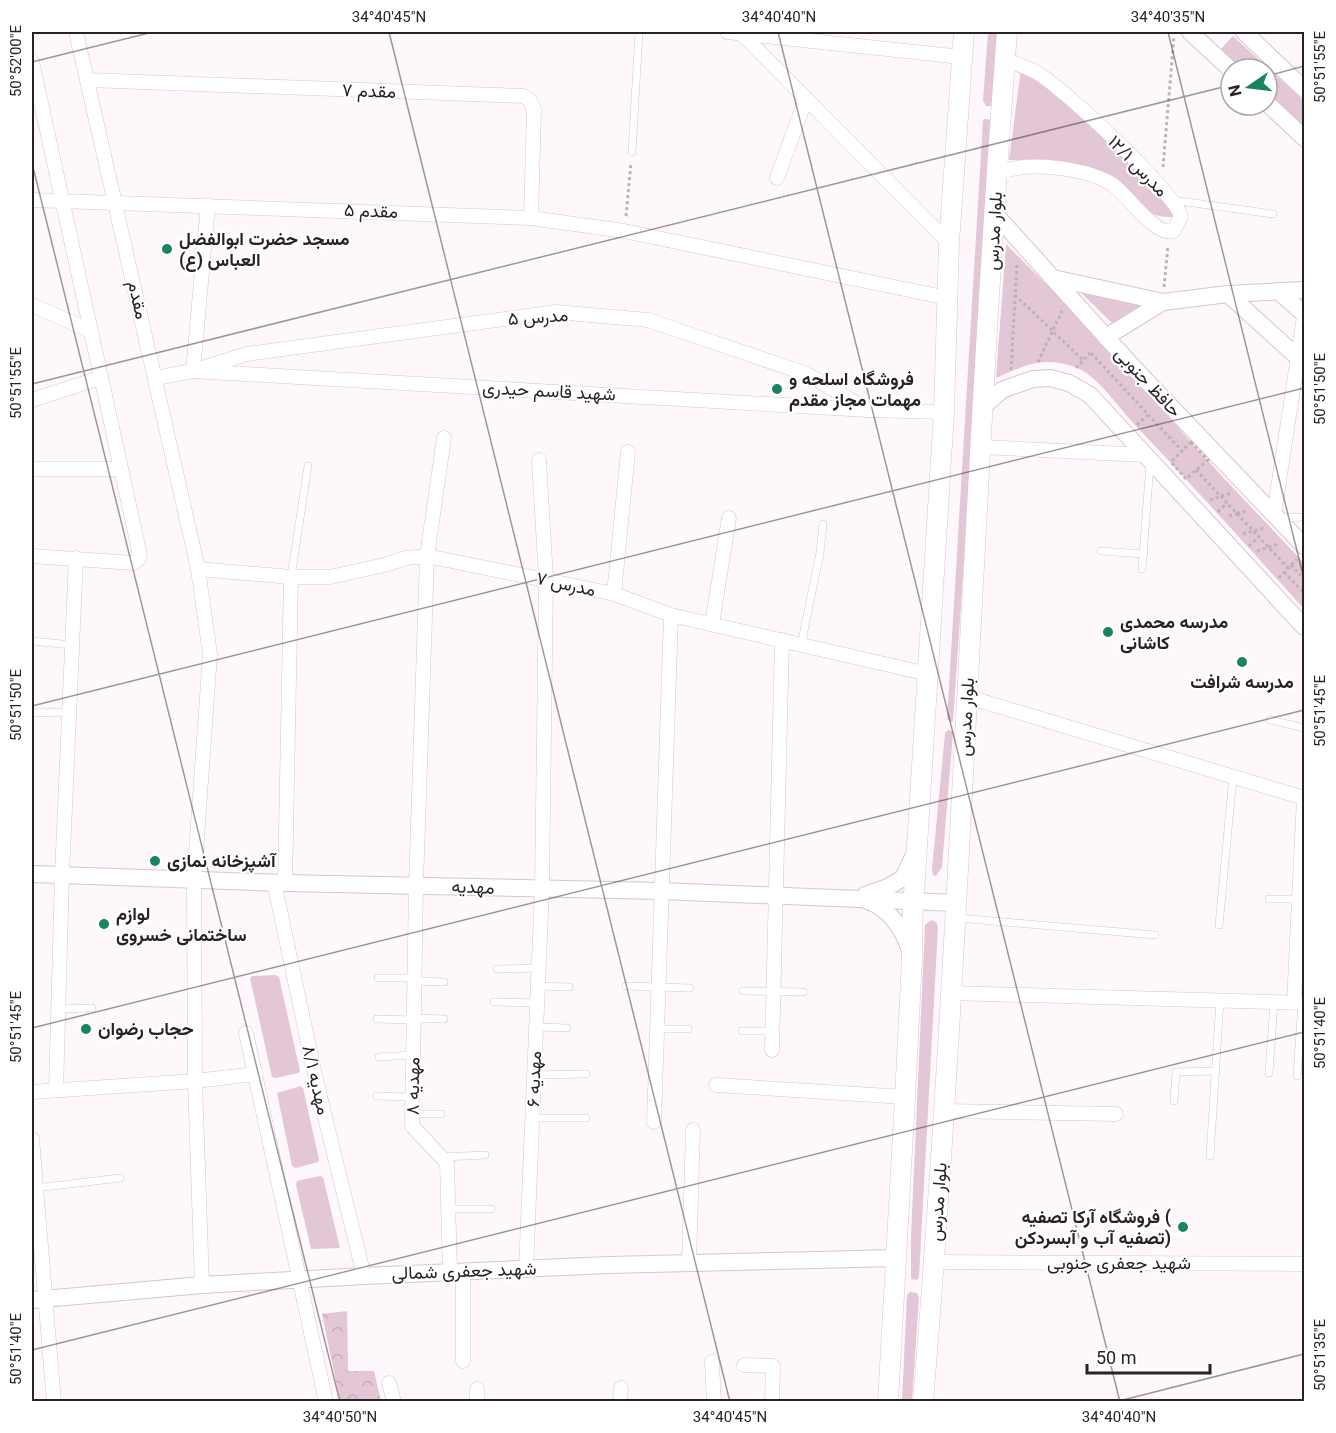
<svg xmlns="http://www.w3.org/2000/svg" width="1336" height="1433" viewBox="0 0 1336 1433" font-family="Roboto,Vazirmatn,sans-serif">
	<defs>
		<pattern id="park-crowns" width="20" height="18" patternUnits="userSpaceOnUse" patternTransform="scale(1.5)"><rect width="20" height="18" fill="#e4c7d6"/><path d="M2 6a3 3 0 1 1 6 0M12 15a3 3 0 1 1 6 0" fill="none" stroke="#c4abb8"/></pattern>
	</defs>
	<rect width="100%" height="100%" fill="#fef7fb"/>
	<g fill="#e4c7d6">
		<path d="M988,32H1000L994,106H986L983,100Z"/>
		<path d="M1233,36L1304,101V126L1267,92V69H1242L1220,50Z"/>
		<path d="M1021,69L1059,96L1120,153L1165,199L1175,215L1173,217C1135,219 1136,186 1106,174C1098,170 1088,169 1079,168C1055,163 1034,160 1009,160Z"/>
		<path d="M985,119L992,120L994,125L953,721L951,722L947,719L983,120Z"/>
		<path d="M1006,244L1066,304L1220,474L1304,563V609C1249,548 1194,487 1137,427C1119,409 1099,376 1075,367C1042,356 1026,365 996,378Z"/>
		<path d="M1077,289L1140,304L1141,309L1115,326Z"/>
		<path d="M948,730L952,731L953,733L942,867L936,876L933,875L932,870L945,733Z"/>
		<path d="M931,920L936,922L938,927L919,1277L917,1280L911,1279V1236L925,925Z"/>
		<path d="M275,975L279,977L300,1071L298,1073L276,1078L272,1077L250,978L252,976Z"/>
		<path d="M301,1086L303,1088L319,1159L318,1162L296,1168L292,1166L277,1093Z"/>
		<path d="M320,1176L323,1177L340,1248L311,1249L296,1185L297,1181Z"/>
		<path d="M910,1292L917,1293L919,1297L912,1401H902L907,1295Z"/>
	</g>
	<path fill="url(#park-crowns)" d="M347,1311L348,1371H374L381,1401H340L322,1314Z"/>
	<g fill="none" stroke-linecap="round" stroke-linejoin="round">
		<defs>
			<g id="service">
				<path d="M632,152L639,32"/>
				<path d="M1172,200L1273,214"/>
				<path d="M1280,518L1304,517"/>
				<path d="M1101,551L1144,554"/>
				<path d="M1142,569L1150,464"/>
				<path d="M291,577L308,466"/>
				<path d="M32,641L72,645"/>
				<path d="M801,645L820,553L823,524"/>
				<path d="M32,713L69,712"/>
				<path d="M1270,720L1304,728"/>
				<path d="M1269,899H1299"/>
				<path d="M958,918L1155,935"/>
				<path d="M1219,925L1233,777"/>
				<path d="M497,969L538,968"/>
				<path d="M378,978H414"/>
				<path d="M414,981L444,982"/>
				<path d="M537,986L569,987"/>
				<path d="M626,986L690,988"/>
				<path d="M743,991L803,992"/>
				<path d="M494,1002L537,1003"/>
				<path d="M58,1009L92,1008"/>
				<path d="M414,1018L444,1019"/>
				<path d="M377,1019L413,1020"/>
				<path d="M536,1027L567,1028"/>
				<path d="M657,1029H688"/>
				<path d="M742,1031H772"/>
				<path d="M379,1057L413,1055"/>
				<path d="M1269,1073L1274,1002"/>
				<path d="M534,1075L586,1074"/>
				<path d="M1297,1076L1302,1003"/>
				<path d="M377,1096L412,1097"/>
				<path d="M1174,1101L1176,1072L1216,1071"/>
				<path d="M412,1114H441"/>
				<path d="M532,1118H586"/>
				<path d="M1210,1156L1220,1000"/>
				<path d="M443,1157L485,1155"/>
				<path d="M36,1188L120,1178"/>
				<path d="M449,1209H491"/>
			</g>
			<g id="minor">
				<path d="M76,32L198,569L210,654L194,880L195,1081L202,1285"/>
				<path d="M727,32L962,57"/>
				<path d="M740,32L949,243"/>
				<path d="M32,62L140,555L138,560L133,563L32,556"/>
				<path d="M88,80L524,96L530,101L534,109L531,218"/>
				<path d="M998,173C1028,161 1083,167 1112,184C1126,193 1155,237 1173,231L1181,217C1176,193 1064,89 1039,74C1028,67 1017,64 1005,60"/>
				<path d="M777,178L806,98"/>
				<path d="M32,200L531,218L624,231L948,298"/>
				<path d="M208,205L193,371L247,354L556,312L648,320L807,374L868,410"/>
				<path d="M32,305L91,331"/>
				<path d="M155,378L193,371L868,410L944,412"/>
				<path d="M32,400L100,378"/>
				<path d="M444,438L427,556L416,885L412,1126L447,1163L450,1272"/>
				<path d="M981,447L1145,455"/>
				<path d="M32,469H121"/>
				<path d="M1274,514L1304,317"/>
				<path d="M198,569L291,577H330L384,565L406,558L427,556L614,594L671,615L928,674"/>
				<path d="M614,594L628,452"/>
				<path d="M712,624L729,518"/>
				<path d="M968,697L1304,798"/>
				<path d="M274,882L316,1080L364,1276"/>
				<path d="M285,883L291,577"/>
				<path d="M951,993L1304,1003"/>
				<path d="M1294,1002L1304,798"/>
				<path d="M246,1033L326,1402"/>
				<path d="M772,1050L782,640"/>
				<path d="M716,1085L905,1097"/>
				<path d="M56,1090L62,875L76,558"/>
				<path d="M32,1092L195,1081L256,1074"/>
				<path d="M945,1111L1116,1114"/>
				<path d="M654,1122L671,615"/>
				<path d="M32,1139L54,1402"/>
				<path d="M934,1262L1304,1264"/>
				<path d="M689,1263L693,1130"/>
				<path d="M526,1269L542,889L546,579L539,460"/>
				<path d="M463,1361V1271"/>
				<path d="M712,1362L714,1402"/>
				<path d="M744,1365L773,1366L772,1402"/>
				<path d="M389,1383L394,1402"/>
				<path d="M477,1402V1389"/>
				<path d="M620,1402L621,1388"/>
			</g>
			<g id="tertiary">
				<path d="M1190,32L1231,70"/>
				<path d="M1244,32L1304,89"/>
				<path d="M1267,103L1304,138"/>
				<path d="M995,214L1135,369L1304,546"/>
				<path d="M1053,278L1163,302L1228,294L1304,290"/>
				<path d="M1278,291L1304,314"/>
				<path d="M1228,294L1304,363"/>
				<path d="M1106,337L1163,302"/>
				<path d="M984,406L1002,390L1033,379L1050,378L1069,383L1090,395L1304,627"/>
				<path d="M32,874L285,883L662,891L956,903"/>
				<path d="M865,895L888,887L903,878L914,855"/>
				<path d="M866,900C890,909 903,928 910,951"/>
				<path d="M32,1300L202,1285L364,1276L609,1265L897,1258"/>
			</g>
			<g id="secondary">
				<path d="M888,1402L905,1097L912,959V926L944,412L949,243L964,32"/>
				<path d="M923,1402C961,945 972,488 1007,32"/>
			</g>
		</defs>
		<use href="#service" stroke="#d7c5ce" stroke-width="8"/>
		<use href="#minor" stroke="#d7c5ce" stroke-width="15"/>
		<use href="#tertiary" stroke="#d7c5ce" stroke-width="18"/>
		<use href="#secondary" stroke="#d7c5ce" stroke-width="21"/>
		<g stroke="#bab3b7" stroke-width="3" stroke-dasharray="3 3" stroke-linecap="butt">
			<path d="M1163,167L1174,36"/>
			<path d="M626,216L631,163"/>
			<path d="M1164,287L1168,246"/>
			<path d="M1015,295L1083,360"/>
			<path d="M1091,353L1182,451"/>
			<path d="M1038,362L1062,311"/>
			<path d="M1076,368L1090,353"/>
			<path d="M1011,370L1017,262"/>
			<path d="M1137,425L1148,415"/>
			<path d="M1191,442L1208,460L1186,479L1171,462Z"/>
			<path d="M1196,470L1288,568"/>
			<path d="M1210,500L1231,493"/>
			<path d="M1218,512L1227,503"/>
			<path d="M1237,513L1247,511"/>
			<path d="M1229,516L1237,514"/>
			<path d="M1243,534L1264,528"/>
			<path d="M1249,546L1259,537"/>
			<path d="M1257,551L1278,544"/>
			<path d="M1291,565L1304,579"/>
			<path d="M1284,572L1304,593"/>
			<path d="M1279,578L1297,559"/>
		</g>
		<use href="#service" stroke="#fff" stroke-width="7"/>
		<use href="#minor" stroke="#fff" stroke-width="14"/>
		<use href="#tertiary" stroke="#fff" stroke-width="16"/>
		<use href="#secondary" stroke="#fff" stroke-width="20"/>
	</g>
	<path fill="none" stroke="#282225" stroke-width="1.5" stroke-opacity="0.45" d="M389,32L730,1402M778,32L1120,1402M1168,32L1304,579M32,62L153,32M1267,76L1304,66M32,163L340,1402M32,384L1231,85M32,706L1304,388M32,1028L1304,710M32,1350L1304,1032M1115,1402L1304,1354"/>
	<g fill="#1a8460" stroke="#fff" stroke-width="2">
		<circle cx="167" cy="249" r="6"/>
		<circle cx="777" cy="389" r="6"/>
		<circle cx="1108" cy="632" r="6"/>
		<circle cx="1242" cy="662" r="6"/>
		<circle cx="155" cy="861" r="6"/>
		<circle cx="104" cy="924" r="6"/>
		<circle cx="86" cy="1029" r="6"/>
		<circle cx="1183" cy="1227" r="6"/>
	</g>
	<g text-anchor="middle" stroke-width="4.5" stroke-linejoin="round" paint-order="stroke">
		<g font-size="18" fill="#282225" stroke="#fff">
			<text transform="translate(369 91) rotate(2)" y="6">مقدم ۷</text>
			<text transform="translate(1138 166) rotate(46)" y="6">مدرس ۱۲/۱</text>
			<text transform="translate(371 211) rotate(2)" y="6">مقدم ۵</text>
			<text transform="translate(994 231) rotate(-87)" y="6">بلوار مدرس</text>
			<text transform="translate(138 300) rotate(78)" y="6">مقدم</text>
			<text transform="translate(538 317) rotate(-4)" y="6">مدرس ۵</text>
			<text transform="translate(1148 382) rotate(47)" y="6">حافظ جنوبی</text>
			<text transform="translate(549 391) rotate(3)" y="6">شهید قاسم حیدری</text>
			<text transform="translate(566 584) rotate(12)" y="6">مدرس ۷</text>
			<text transform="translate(966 717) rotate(-87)" y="6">بلوار مدرس</text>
			<text transform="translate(473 887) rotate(2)" y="6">مهدیه</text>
			<text transform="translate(534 1079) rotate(-88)" y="6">مهدیه ۶</text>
			<text transform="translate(316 1080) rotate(77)" y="6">مهدیه ۸/۱</text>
			<text transform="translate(413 1086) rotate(-89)" y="6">مهدیه ۸</text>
			<text transform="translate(938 1202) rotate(-86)" y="6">بلوار مدرس</text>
			<text x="1119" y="1269">شهید جعفری جنوبی</text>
			<text transform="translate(464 1271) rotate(-2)" y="6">شهید جعفری شمالی</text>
		</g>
		<g font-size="18" font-weight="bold" fill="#282225" stroke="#fff" text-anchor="start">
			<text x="179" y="245">مسجد حضرت ابوالفضل<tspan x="179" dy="21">العباس (ع)</tspan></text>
			<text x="789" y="385">فروشگاه اسلحه و<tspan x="789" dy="21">مهمات مجاز مقدم</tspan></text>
			<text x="1120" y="628">مدرسه محمدی<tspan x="1120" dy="21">کاشانی</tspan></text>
			<text x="1242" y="688" text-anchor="middle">مدرسه شرافت</text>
			<text x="167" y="867">آشپزخانه نمازی</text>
			<text x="116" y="920">لوازم<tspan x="116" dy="21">ساختمانی خسروی</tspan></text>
			<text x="98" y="1035">حجاب رضوان</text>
			<text x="1171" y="1223" text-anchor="end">فروشگاه آرکا تصفیه (<tspan x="1171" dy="21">تصفیه آب و آبسردکن)</tspan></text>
		</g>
	</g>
	<rect width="1336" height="1433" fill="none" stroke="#ffffff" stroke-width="66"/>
	<g transform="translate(1249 87) rotate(256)"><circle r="28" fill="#ffffff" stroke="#a9a7a8" stroke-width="1.5"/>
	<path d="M0-4.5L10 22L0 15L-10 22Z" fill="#1a8460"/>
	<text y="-9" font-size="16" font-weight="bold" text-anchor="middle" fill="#282225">N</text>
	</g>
	<path d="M1087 1364v9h123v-9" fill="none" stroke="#282225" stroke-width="3"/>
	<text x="1096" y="1364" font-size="18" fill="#282225" stroke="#ffffff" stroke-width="4.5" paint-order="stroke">50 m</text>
	<rect x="33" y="33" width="1270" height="1367" fill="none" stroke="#282225" stroke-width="2"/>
	<g font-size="15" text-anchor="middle" fill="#282225">
		<text x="389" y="22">34°40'45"N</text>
		<text x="779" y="22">34°40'40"N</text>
		<text x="1168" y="22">34°40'35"N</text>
		<text transform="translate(16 61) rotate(-90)" y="5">50°52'00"E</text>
		<text transform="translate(1320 67) rotate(-90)" y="5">50°51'55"E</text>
		<text transform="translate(16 383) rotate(-90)" y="5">50°51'55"E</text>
		<text transform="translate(1320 389) rotate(-90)" y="5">50°51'50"E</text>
		<text transform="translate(16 705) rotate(-90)" y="5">50°51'50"E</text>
		<text transform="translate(1320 711) rotate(-90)" y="5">50°51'45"E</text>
		<text transform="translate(16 1027) rotate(-90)" y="5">50°51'45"E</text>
		<text transform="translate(1320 1033) rotate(-90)" y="5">50°51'40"E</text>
		<text transform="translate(16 1349) rotate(-90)" y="5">50°51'40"E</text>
		<text transform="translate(1320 1355) rotate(-90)" y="5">50°51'35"E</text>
		<text x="340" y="1422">34°40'50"N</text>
		<text x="730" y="1422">34°40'45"N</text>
		<text x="1119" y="1422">34°40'40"N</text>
	</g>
</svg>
